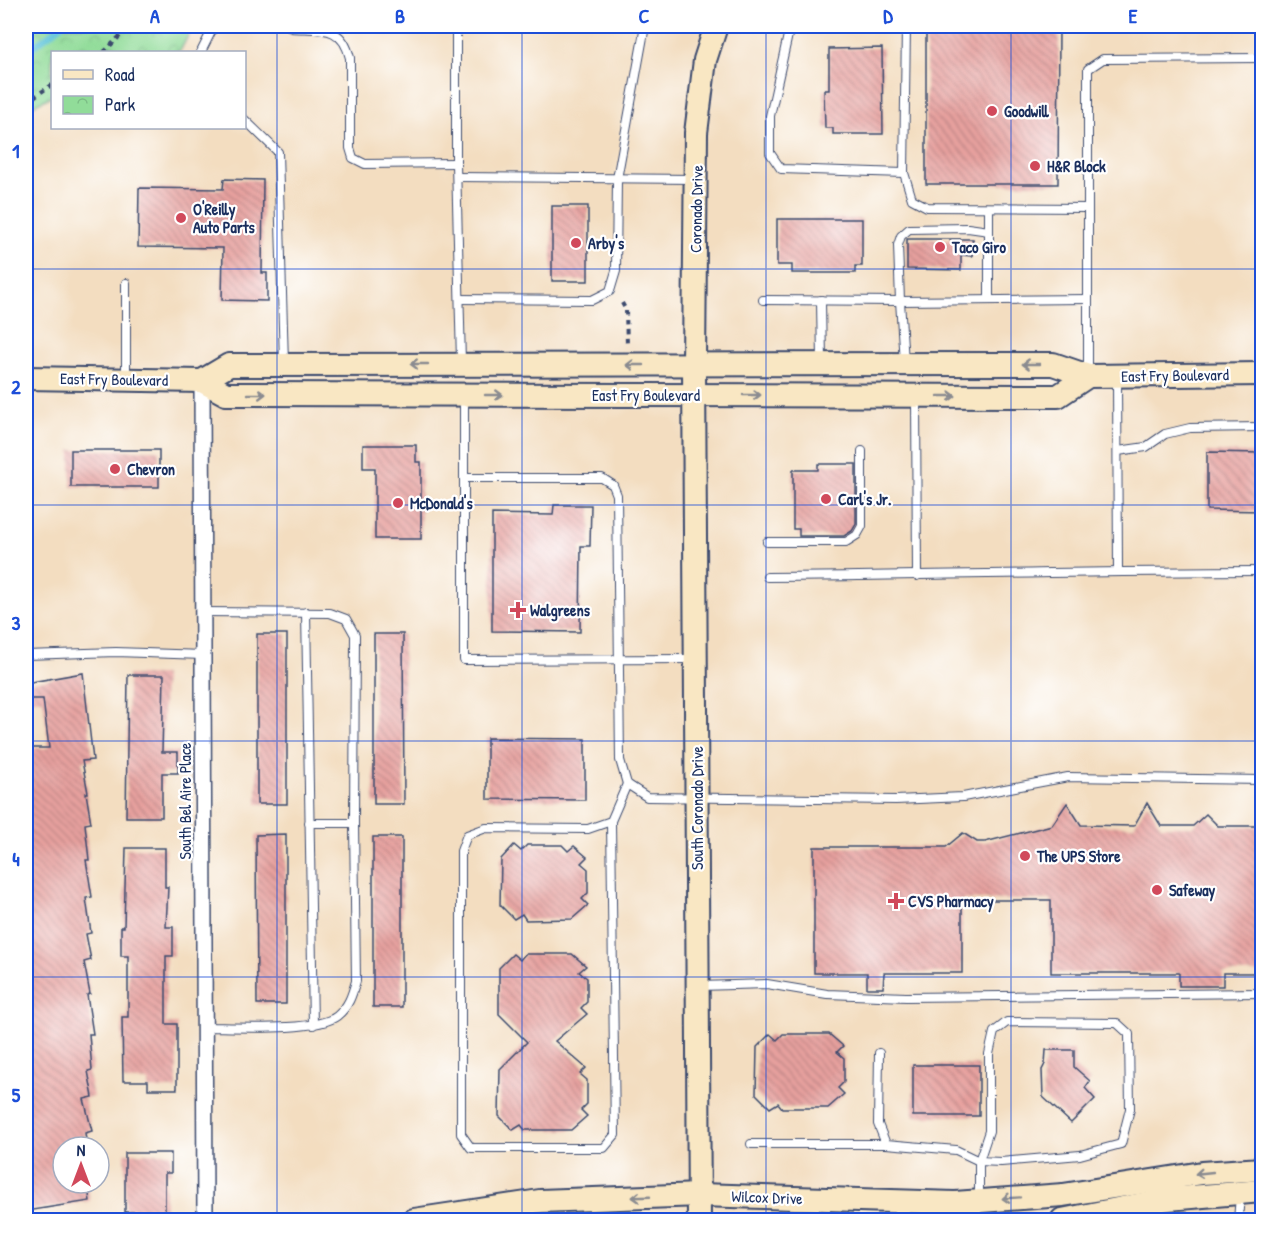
<svg xmlns="http://www.w3.org/2000/svg" width="1288" height="1246" viewBox="0 0 1288 1246" font-family="'Patrick Hand',sans-serif">
	<defs>
		<pattern id="park-crowns" width="20" height="18" patternUnits="userSpaceOnUse" patternTransform="scale(1.5)"><rect width="20" height="18" fill="#91dc99"/><path d="M2 6a3 3 0 1 1 6 0M12 15a3 3 0 1 1 6 0" fill="none" stroke="#7cbd86"/></pattern>
		<pattern id="building-back-hatch" width="6" height="6" patternUnits="userSpaceOnUse" patternTransform="scale(1.5)"><rect width="6" height="6" fill="#e7a09e"/><path d="M-1 5l2 2M0 0l6 6M5-1l2 2" fill="none" stroke="#ba8384"/></pattern>
	</defs>
	<rect width="100%" height="100%" fill="#fff"/>
	<filter id="ink" filterUnits="userSpaceOnUse"><feTurbulence type="fractalNoise" baseFrequency=".0167" numOctaves="2"/><feDisplacementMap in="SourceGraphic" scale="12" xChannelSelector="R" yChannelSelector="G"/><feConvolveMatrix kernelMatrix="1 2 1 2 8 2 1 2 1" color-interpolation-filters="sRGB"/></filter>
	<filter id="wash" filterUnits="userSpaceOnUse"><feTurbulence type="fractalNoise" baseFrequency=".008" numOctaves="4" result="noise"/><feDisplacementMap in="SourceGraphic" scale="24" xChannelSelector="R" yChannelSelector="G"/><feGaussianBlur stdDeviation="1.35" result="paint"/><feColorMatrix in="noise" values="0 0 0 0 0 0 0 0 0 0 0 0 0 0 0 0 0 1.4 0 .05"/><feComposite in="paint" operator="in"/></filter>
	<g filter="url(#wash)">
		<rect width="100%" height="100%" fill="#f3ddc0"/>
		<path fill="url(#park-crowns)" stroke="#56867c" stroke-width="1.5" d="M26,26H193L180,51L175,52H52V96L31,106L26,111Z"/>
		<g fill="none" stroke-linecap="round" stroke-linejoin="round">
			<path stroke="#5dc3da" stroke-width="6" d="M26,52L61,26"/>
		</g>
		<g id="blocks">
			<g fill="url(#building-back-hatch)">
				<path d="M926,26H1059L1058,184H926Z"/>
				<path d="M882,48L883,134H833V128H825L824,90H829V49Z"/>
				<path d="M224,179L263,180L262,273H267V301L222,300L223,248L138,247L139,188L223,189Z"/>
				<rect x="552" y="206" width="36" height="75"/>
				<path d="M777,219H862V266H855V273H792V265H777Z"/>
				<path d="M907,239H973L972,256L961,255V270L907,269Z"/>
				<path d="M363,445H416V462H421V539H375V468H363Z"/>
				<rect x="71" y="450" width="88" height="37"/>
				<path d="M1207,452L1263,453V511L1207,510Z"/>
				<path d="M818,464H856V524L852,531L844,536H799V529H793V470H818Z"/>
				<path d="M554,505H591L590,546H581L580,632L492,631V514L553,515Z"/>
				<rect x="257" y="634" width="30" height="170"/>
				<path d="M374,634H403L404,804H374Z"/>
				<path d="M83,673L93,760L82,761L88,793H86L91,823L85,824L89,860H86L92,897L86,898L91,933L86,934L91,960L84,962L90,994L87,995L93,1034H89L92,1070L88,1071L93,1097L84,1099L92,1131L85,1133L87,1147H63V1183H87L90,1201L26,1211V748H49L43,699H26V683Z"/>
				<path d="M128,675H164L162,752H178V773H162V817H126Z"/>
				<path d="M487,738L585,739V800L487,799Z"/>
				<path d="M1067,803L1081,825L1134,826L1147,803L1161,826H1193L1206,814L1218,826H1263V973H1223V986H1179V973H1051V900H962V973H884L883,988H867V973H814V847H946L963,833L977,842H985L1052,825Z"/>
				<path d="M286,834V1004H257L256,835Z"/>
				<rect x="373" y="837" width="29" height="170"/>
				<path d="M514,845L521,851L527,845H562L568,851L574,846L587,857L581,863L588,869V893L582,899L588,905L572,919L526,920L522,914L514,919L500,905L501,859Z"/>
				<path d="M126,848H165V887H168L166,927H173V956H166V1024H177V1089H148V1081H123L122,1017H128V956H121V927H124Z"/>
				<path d="M513,954L520,960L525,954H572L586,966L579,972L587,978V1002L581,1008L587,1014L555,1041L586,1068L580,1074L587,1080V1104L581,1110L587,1116L571,1130H525L521,1125L513,1130L499,1116L500,1069L527,1042L499,1014V968Z"/>
				<path d="M770,1034L777,1040L783,1034H829L843,1046L837,1052L844,1058V1082L838,1088L844,1094L828,1108H782L778,1103L770,1108L756,1094L757,1047Z"/>
				<path d="M1046,1050H1074V1067L1090,1081L1085,1088L1095,1099L1071,1123L1043,1097L1042,1070L1045,1064Z"/>
				<rect x="913" y="1065" width="66" height="51"/>
				<path d="M125,1153H171V1173H165V1212H125Z"/>
			</g>
		</g>
	</g>
	<g filter="url(#ink)">
		<use href="#blocks" fill-opacity="0" stroke="#3b496d" stroke-width="1.5"/>
		<g fill="none" stroke-linecap="round" stroke-linejoin="round">
			<defs>
				<g id="lane">
					<path d="M290,26L291,28C321,30 342,24 350,58V148L353,158L365,164L456,163"/>
					<path d="M456,26V163L461,362"/>
					<path d="M790,26L770,116V153L781,169L904,173"/>
					<path d="M906,26L904,173L912,199L927,207L1088,208"/>
					<path d="M201,52L214,26"/>
					<path d="M244,119L278,152L284,363"/>
					<path d="M457,177L694,179"/>
					<path d="M989,208V299"/>
					<path d="M126,283V377"/>
					<path d="M460,299L592,300L610,291L616,271L617,179L645,26"/>
					<path d="M763,300L900,301L898,245L901,236L909,229L968,228L989,231"/>
					<path d="M821,300L822,362"/>
					<path d="M904,362L900,301L1088,299"/>
					<path d="M1088,373V69L1103,59L1262,58"/>
					<path d="M1117,377L1118,571"/>
					<path d="M464,396V660L695,659"/>
					<path d="M916,397L917,576"/>
					<path d="M1118,451L1146,447L1165,434L1190,428L1262,427"/>
					<path d="M465,478H602L613,485L617,495L620,760L627,784L647,797L896,800L963,797L1068,777L1262,780"/>
					<path d="M767,542H846L857,535L862,526V451"/>
					<path d="M767,577C932,576 1097,571 1262,571"/>
					<path d="M203,612L330,613L346,619L355,635L354,823L356,981C352,995 349,1006 337,1016C317,1032 233,1027 204,1027"/>
					<path d="M306,612L313,1025"/>
					<path d="M26,655L116,652L203,655"/>
					<path d="M611,821L615,1135L604,1148H471L461,1134V851L467,835L486,828L588,829L611,821L627,784"/>
					<path d="M309,823H354"/>
					<path d="M700,986L767,984L827,994L906,997L1262,993"/>
					<path d="M879,1053L878,1124L886,1144L956,1150L979,1161L1001,1162L1080,1155L1121,1144L1130,1109L1129,1034L1117,1023L1007,1022L994,1032L989,1054V1131L979,1161V1199"/>
					<path d="M751,1144H886"/>
					<path d="M1238,1219H1262"/>
					<path d="M1238,1220L1240,1196"/>
				</g>
				<path id="street" d="M202,381L205,1220"/>
				<g id="secondary">
					<path d="M26,378L202,381L226,394L1058,396L1088,376"/>
					<path d="M202,381L229,365L1053,364L1088,376L1262,374"/>
					<path d="M414,1220L540,1201L700,1195L955,1203L1063,1195L1202,1173L1262,1169"/>
					<path d="M699,1220L694,365L696,133L705,60L716,26"/>
					<path d="M1062,1220L1168,1199L1262,1191"/>
				</g>
			</defs>
			<use href="#lane" stroke="#3b496d" stroke-width="10"/>
			<use href="#street" stroke="#3b496d" stroke-width="18"/>
			<use href="#secondary" stroke="#3b496d" stroke-width="26"/>
			<g stroke="#3b496d" stroke-width="4" stroke-dasharray="4.5 4.5" stroke-linecap="butt">
				<path d="M104,52L130,26"/>
				<path d="M26,102L52,85"/>
				<path d="M622,303L626,310L627,345"/>
			</g>
			<use href="#lane" stroke="#fff" stroke-width="8"/>
			<use href="#street" stroke="#fff" stroke-width="15"/>
			<use href="#secondary" stroke="#f9e7c3" stroke-width="22"/>
		</g>
		<defs><path id="oneway-shaft" d="M-6 0H5M1.5-3L5.5 0L1.5 3" fill="none" stroke-width="1.6" stroke-linecap="round" stroke-linejoin="round" transform="scale(1.5)"/></defs>
		<g stroke="#8a8b90">
			<use href="#oneway-shaft" transform="translate(419 364) rotate(180)"/>
			<use href="#oneway-shaft" transform="translate(1031 364) rotate(-180)"/>
			<use href="#oneway-shaft" transform="translate(635 365) rotate(-180)"/>
			<use href="#oneway-shaft" transform="translate(257 394)"/>
			<use href="#oneway-shaft" transform="translate(494 395)"/>
			<use href="#oneway-shaft" transform="translate(752 395)"/>
			<use href="#oneway-shaft" transform="translate(947 396)"/>
			<use href="#oneway-shaft" transform="translate(1204 1173) rotate(174)"/>
			<use href="#oneway-shaft" transform="translate(641 1197) rotate(178)"/>
			<use href="#oneway-shaft" transform="translate(1011 1198) rotate(176)"/>
		</g>
	</g>
	<path fill="none" stroke="#1d4ed8" stroke-width="1.5" stroke-opacity="0.55" d="M277,26V1220M522,26V1220M766,26V1220M1011,26V1220M26,269H1262M26,505H1262M26,741H1262M26,977H1262"/>
	<g fill="#d1495b" stroke="#fff" stroke-width="2">
		<circle cx="992" cy="111" r="6"/>
		<circle cx="1035" cy="166" r="6"/>
		<circle cx="181" cy="218" r="6"/>
		<circle cx="576" cy="243" r="6"/>
		<circle cx="940" cy="247" r="6"/>
		<circle cx="115" cy="469" r="6"/>
		<circle cx="826" cy="499" r="6"/>
		<circle cx="398" cy="503" r="6"/>
		<path d="M515 601h6v6h6v6h-6v6h-6v-6h-6v-6h6z"/>
		<circle cx="1025" cy="856" r="6"/>
		<circle cx="1157" cy="890" r="6"/>
		<path d="M893 892h6v6h6v6h-6v6h-6v-6h-6v-6h6z"/>
	</g>
	<g text-anchor="middle" stroke-width="4.5" stroke-linejoin="round" paint-order="stroke">
		<g font-size="16" font-weight="bold" fill="#1b2f5e" stroke="#fff" text-anchor="start">
			<text x="1004" y="117">Goodwill</text>
			<text x="1047" y="172">H&amp;R Block</text>
			<text x="193" y="215">O'Reilly<tspan x="193" dy="18">Auto Parts</tspan></text>
			<text x="588" y="249">Arby's</text>
			<text x="952" y="253">Taco Giro</text>
			<text x="127" y="475">Chevron</text>
			<text x="838" y="505">Carl's Jr.</text>
			<text x="410" y="509">McDonald's</text>
			<text x="530" y="616">Walgreens</text>
			<text x="1037" y="862">The UPS Store</text>
			<text x="1169" y="896">Safeway</text>
			<text x="908" y="907">CVS Pharmacy</text>
		</g>
		<g font-size="16" fill="#1b2f5e" stroke="#fff">
			<text transform="translate(696 209) rotate(-89)" y="6">Coronado Drive</text>
			<text transform="translate(1175 375) rotate(-1)" y="6">East Fry Boulevard</text>
			<text transform="translate(114 379) rotate(1)" y="6">East Fry Boulevard</text>
			<text x="646" y="401">East Fry Boulevard</text>
			<text transform="translate(185 801) rotate(-90)" y="6">South Bel Aire Place</text>
			<text transform="translate(697 808) rotate(-90)" y="6">South Coronado Drive</text>
			<text transform="translate(767 1197) rotate(2)" y="6">Wilcox Drive</text>
		</g>
	</g>
	<rect width="1288" height="1246" fill="none" stroke="#fff" stroke-width="66"/>
	<rect x="51" y="51" width="195" height="78" fill="#ffffff" stroke="#a4acbf" stroke-width="1.5"/>
	<rect x="63" y="70" width="30" height="9" fill="#f9e7c3" stroke="#a4acbf" stroke-width="1.5"/>
	<text x="105" y="81" font-size="18" fill="#1b2f5e">Road</text>
	<rect x="63" y="96" width="30" height="18" fill="url(#park-crowns)" stroke="#a4acbf" stroke-width="1.5"/>
	<text x="105" y="111" font-size="18" fill="#1b2f5e">Park</text>
	<g transform="translate(81 1165)"><circle r="28" fill="#ffffff" stroke="#a4acbf" stroke-width="1.5"/>
	<path d="M0-4.5L10 22L0 15L-10 22Z" fill="#d1495b"/>
	<text y="-9" font-size="16" font-weight="bold" text-anchor="middle" fill="#1b2f5e">N</text>
	</g>
	<rect x="33" y="33" width="1222" height="1180" fill="none" stroke="#1d4ed8" stroke-width="2"/>
	<g font-size="20" text-anchor="middle" font-weight="bold" fill="#1d4ed8">
		<text x="155" y="23">A</text>
		<text x="400" y="23">B</text>
		<text x="644" y="23">C</text>
		<text x="888" y="23">D</text>
		<text x="1133" y="23">E</text>
		<text x="16" y="158">1</text>
		<text x="16" y="394">2</text>
		<text x="16" y="630">3</text>
		<text x="16" y="866">4</text>
		<text x="16" y="1102">5</text>
	</g>
</svg>
